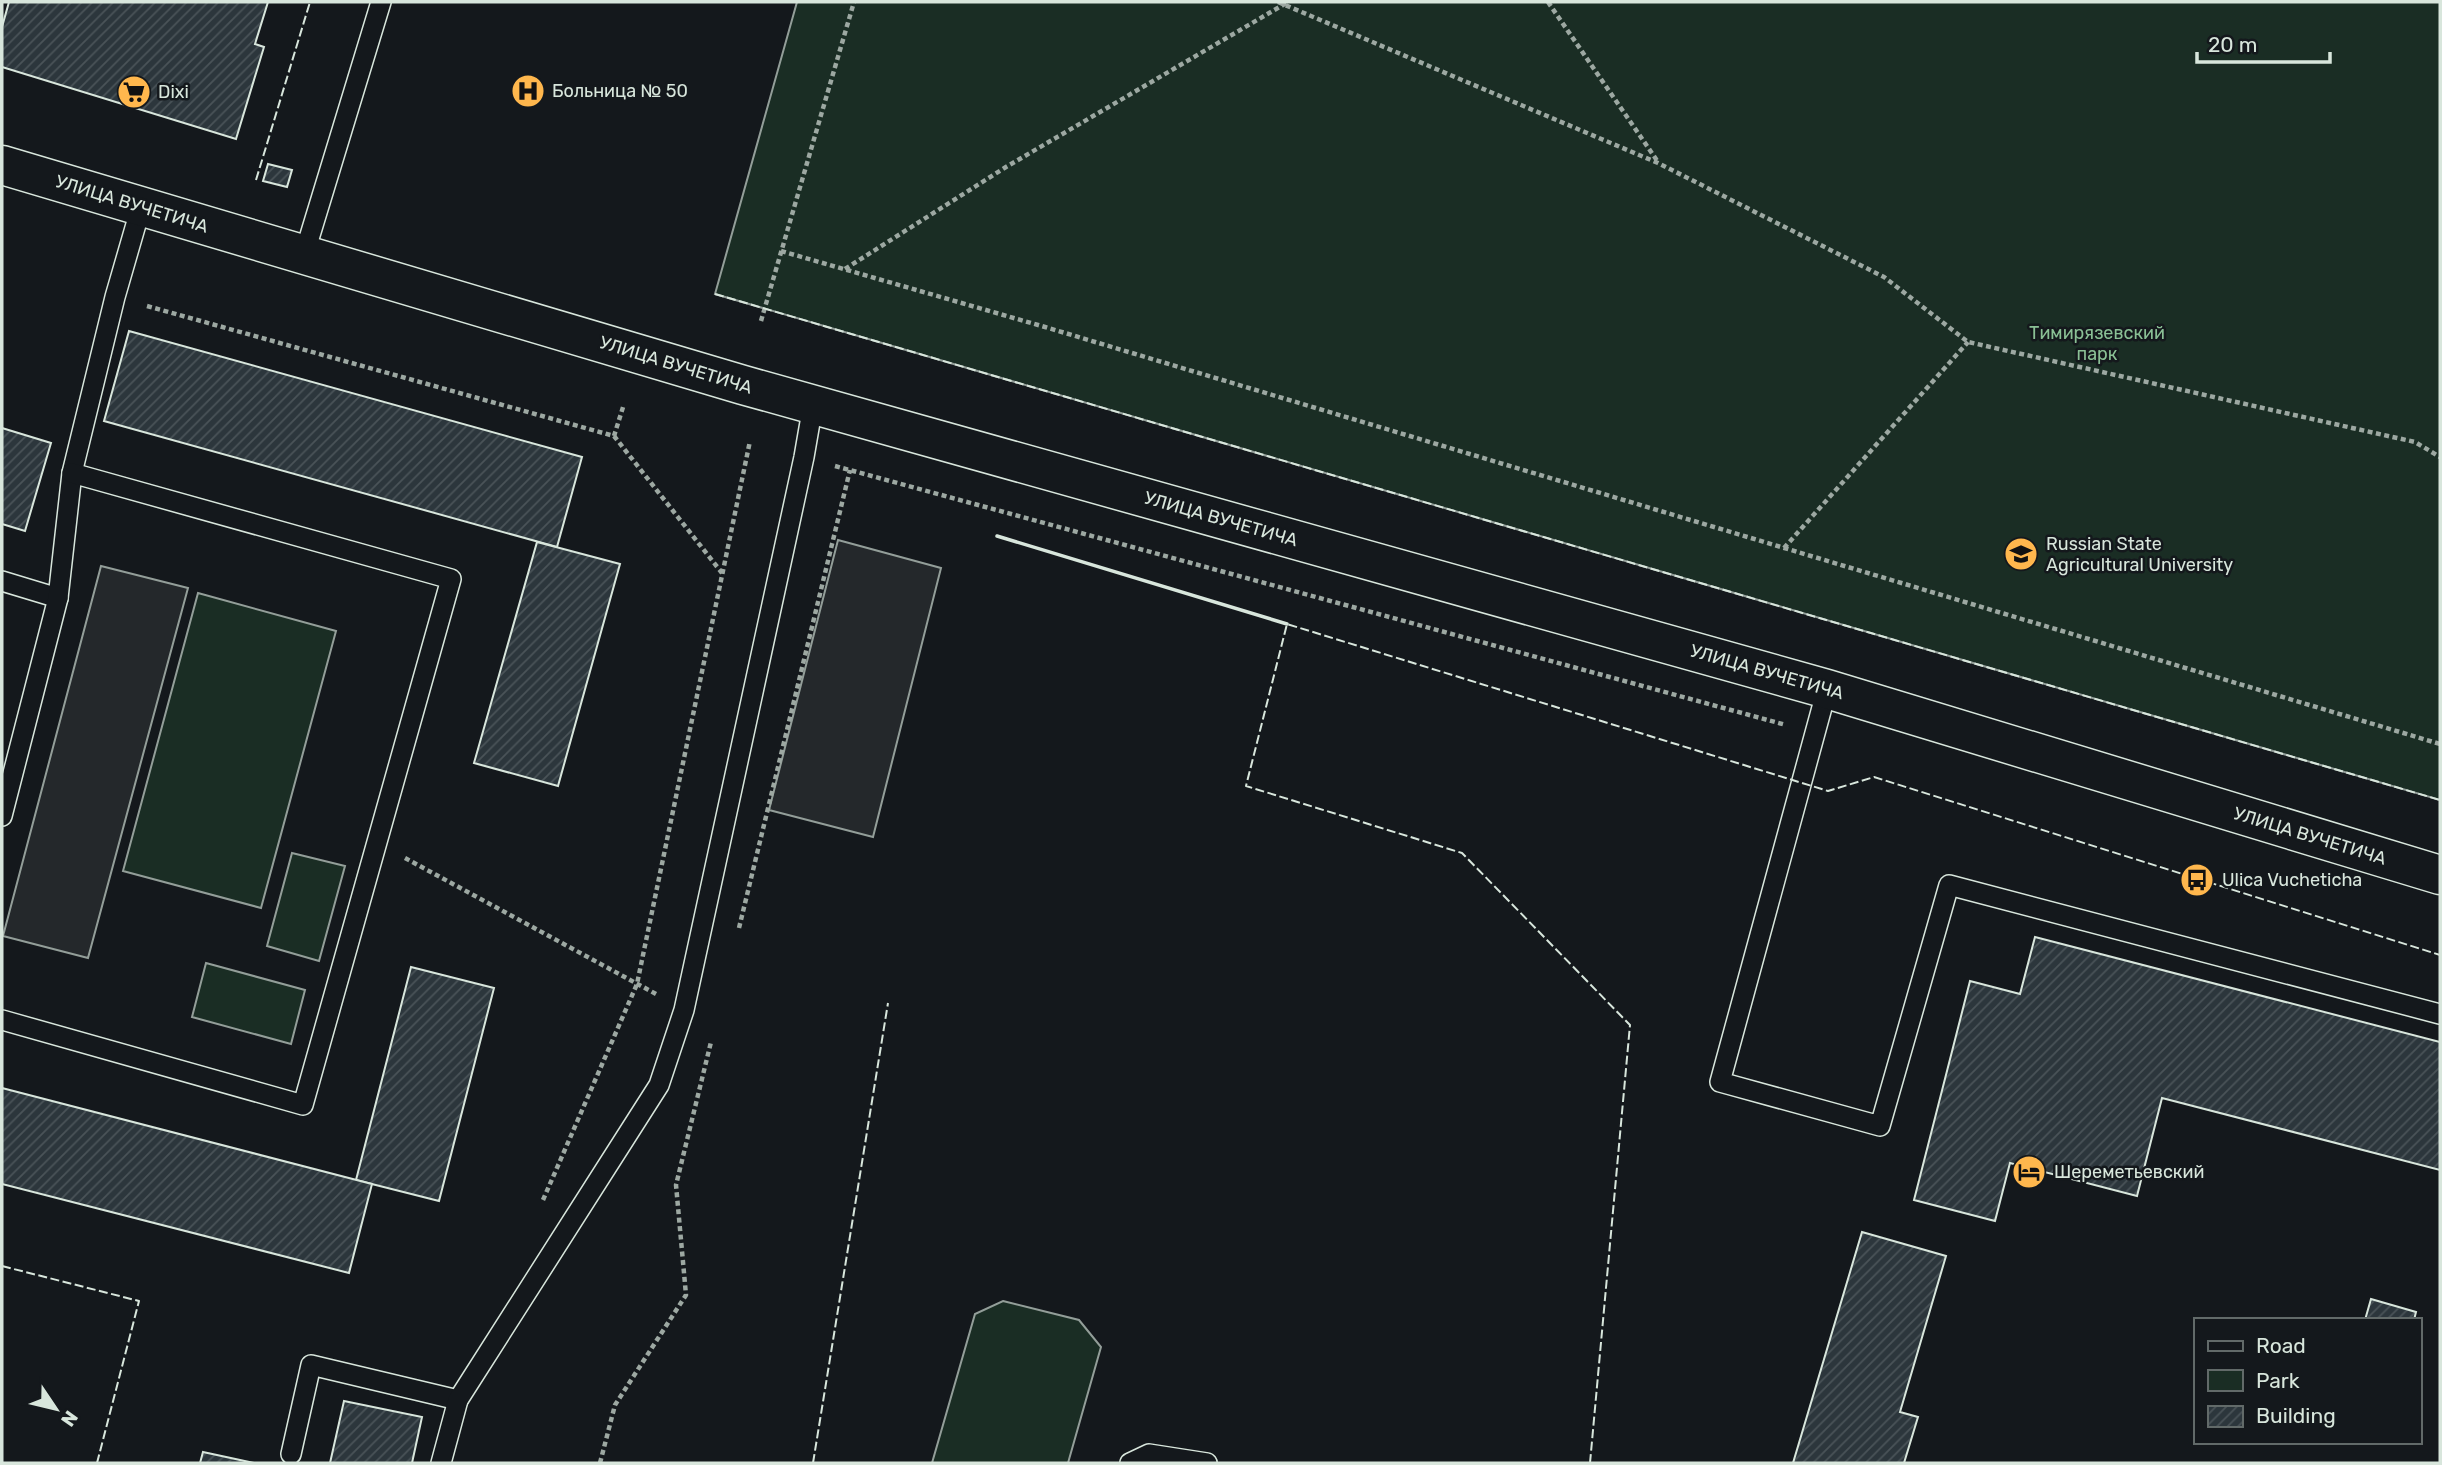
<svg xmlns="http://www.w3.org/2000/svg" width="2442" height="1465" viewBox="0 0 2442 1465" font-family="Rubik,sans-serif">
	<defs>
		<pattern id="building-hatch" width="6" height="6" patternUnits="userSpaceOnUse" patternTransform="scale(1.75)"><rect width="6" height="6" fill="#2c363c"/><path d="M-1 1l2-2M0 6l6-6M5 7l2-2" fill="none" stroke="#4a5358"/></pattern>
	</defs>
	<rect width="100%" height="100%" fill="#14181c"/>
	<g fill="#1a2d24" stroke="#939e99" stroke-width="2">
		<path d="M797,2H2440V800L715,294Z"/>
		<path d="M198,593L336,631L261,908L123,871Z"/>
		<path d="M292,853L345,866L319,961L267,946Z"/>
		<path d="M206,963L305,990L291,1044L192,1017Z"/>
		<path d="M1003,1301L1079,1320L1101,1347L1068,1463H932L975,1314Z"/>
	</g>
	<g fill="#24282b" stroke="#939e99" stroke-width="2">
		<path d="M838,540L941,568L873,837L769,810Z"/>
		<path d="M101,566L188,588L88,958L3,936Z"/>
	</g>
	<g fill="url(#building-hatch)" stroke="#d8e6dc" stroke-width="2">
		<path d="M9,2H268L255,44L264,47L236,139L2,67V27Z"/>
		<path d="M268,164L292,170L287,187L263,181Z"/>
		<path d="M129,331L582,457L557,547L104,421Z"/>
		<path d="M2,428L51,443L25,531L2,524Z"/>
		<path d="M537,542L620,564L558,786L474,763Z"/>
		<path d="M2035,937L2440,1042V1170L2162,1098L2137,1196L2010,1163L1995,1221L1914,1200L1970,981L2020,994Z"/>
		<path d="M411,967L494,988L439,1201L356,1180Z"/>
		<path d="M2,1088L372,1184L349,1273L2,1184Z"/>
		<path d="M1862,1232L1946,1256L1900,1412L1918,1417L1904,1463H1793Z"/>
		<path d="M2371,1299L2416,1312L2414,1320H2365Z"/>
		<path d="M344,1401L422,1417L412,1463H330Z"/>
		<path d="M203,1452L254,1463H200Z"/>
	</g>
	<g fill="none" stroke-linecap="round" stroke-linejoin="round">
		<defs>
			<g id="lane">
				<path d="M304,255L381,2"/>
				<path d="M2,581L58,598"/>
				<path d="M1827,689L1720,1082L1880,1126L1949,885L2440,1014"/>
				<path d="M2,816L58,598L72,473L115,297L141,207"/>
				<path d="M2,1020L303,1105L451,579L72,473"/>
				<path d="M291,1454L311,1365L458,1400"/>
				<path d="M441,1463L458,1400L659,1085L684,1010L804,457L813,405"/>
				<path d="M1130,1463L1149,1454L1207,1463"/>
			</g>
			<path id="street" d="M2,165L743,385L1827,689L2440,875"/>
		</defs>
		<use href="#lane" stroke="#d8e6dc" stroke-width="22"/>
		<use href="#street" stroke="#d8e6dc" stroke-width="41"/>
		<g stroke="#9da8a2" stroke-width="4.5" stroke-dasharray="5 3.5" stroke-linecap="butt">
			<path d="M1278,2L1658,163L1884,277L1968,342L2415,442L2440,457"/>
			<path d="M1548,2L1658,162"/>
			<path d="M781,251L1045,327L2440,744"/>
			<path d="M845,269L1006,167L1288,2"/>
			<path d="M147,306L614,436L624,404"/>
			<path d="M761,321L854,2"/>
			<path d="M614,436L722,573"/>
			<path d="M835,466L1786,725"/>
			<path d="M1784,548L1968,342"/>
			<path d="M405,858L656,994"/>
			<path d="M739,928L850,470"/>
			<path d="M543,1200L637,984L750,441"/>
			<path d="M600,1463L615,1405L686,1295L676,1185L711,1042"/>
		</g>
		<use href="#lane" stroke="#14181c" stroke-width="19"/>
		<use href="#street" stroke="#14181c" stroke-width="38"/>
		<g stroke="#d8e6dc" stroke-width="2" stroke-dasharray="9 3.5" stroke-linecap="butt">
			<path d="M256,180L310,2"/>
			<path d="M715,294L2440,800"/>
			<path d="M2,1266L139,1301L97,1463"/>
			<path d="M813,1463L888,1003"/>
			<path d="M1590,1463L1630,1025L1462,853L1246,786L1287,624L1828,791L1874,777L2440,955"/>
		</g>
		<path stroke="#d8e6dc" stroke-width="3.5" d="M997,536L1287,624"/>
	</g>
	<defs>
		<symbol id="hospital-disc" viewBox="-11 -11 22 22"><circle r="9.5" fill="#ffb74d" stroke="#14181c"/><path d="M-5-5h3v3.5h4V-5h3V5h-3V1.5h-4V5h-3Z" fill="#111"/></symbol>
		<symbol id="supermarket-disc" viewBox="-11 -11 22 22"><circle r="9.5" fill="#ffb74d" stroke="#14181c"/><path d="M-6-5.5h2.5l.6 2H6L4.5 2H-2.5L-4.4-4H-6ZM-1.5 3.2a1.3 1.3 0 1 0 .1 0ZM3 3.2a1.3 1.3 0 1 0 .1 0Z" fill="#111"/></symbol>
		<symbol id="university-disc" viewBox="-11 -11 22 22"><circle r="9.5" fill="#ffb74d" stroke="#14181c"/><path d="M0-5L7-2L0 1L-7-2ZM-4 1L0 2.5L4 1V4Q0 6-4 4Z" fill="#111"/></symbol>
		<symbol id="bus-disc" viewBox="-11 -11 22 22"><circle r="9.5" fill="#ffb74d" stroke="#14181c"/><path d="M-5-6H5V4H4V6H2V4H-2V6H-4V4H-5ZM-3.5-4V0h7V-4ZM-3.5 1.2v1.5H-2V1.2ZM2 1.2v1.5H3.5V1.2Z" fill="#111"/></symbol>
		<symbol id="hotel-disc" viewBox="-11 -11 22 22"><circle r="9.5" fill="#ffb74d" stroke="#14181c"/><path d="M-6-4.5h1.5V1H6V5H4.5V3h-9V5H-6ZM-4 0a1.8 1.8 0 1 1 3.6 0ZM.5 0V-2.5h3Q6-2.5 6 0Z" fill="#111"/></symbol>
	</defs>
	<g fill-rule="evenodd">
		<use href="#hospital-disc" x="509" y="72" width="38" height="38"/>
		<use href="#supermarket-disc" x="115" y="73" width="38" height="38"/>
		<use href="#university-disc" x="2002" y="535" width="38" height="38"/>
		<use href="#bus-disc" x="2178" y="861" width="38" height="38"/>
		<use href="#hotel-disc" x="2010" y="1153" width="38" height="38"/>
	</g>
	<g text-anchor="middle" stroke-width="5" stroke-linejoin="round" paint-order="stroke">
		<g font-size="18" fill="#d8e6dc" stroke="#14181c" text-anchor="start">
			<text x="552" y="97">Больница № 50</text>
			<text x="158" y="98">Dixi</text>
			<text x="2046" y="550">Russian State<tspan x="2046" dy="21">Agricultural University</tspan></text>
			<text x="2222" y="886">Ulica Vucheticha</text>
			<text x="2054" y="1178">Шереметьевский</text>
		</g>
		<g font-size="18" fill="#d8e6dc" stroke="#14181c">
			<text transform="translate(132 204) rotate(17)" y="6">УЛИЦА ВУЧЕТИЧА</text>
			<text transform="translate(676 365) rotate(17)" y="6">УЛИЦА ВУЧЕТИЧА</text>
			<text transform="translate(1221 519) rotate(16)" y="6">УЛИЦА ВУЧЕТИЧА</text>
			<text transform="translate(1767 672) rotate(16)" y="6">УЛИЦА ВУЧЕТИЧА</text>
			<text transform="translate(2310 836) rotate(17)" y="6">УЛИЦА ВУЧЕТИЧА</text>
		</g>
		<g font-size="18" fill="#8ac095" stroke="#14181c">
			<text x="2097" y="339">Тимирязевский<tspan x="2097" dy="21">парк</tspan></text>
		</g>
	</g>
	<rect width="2442" height="1465" fill="none" stroke="#d8e6dc" stroke-width="7"/>
	<rect x="2194" y="1318" width="228" height="126" fill="#14181c" stroke="#626a69" stroke-width="2"/>
	<rect x="2208" y="1341" width="35" height="10" fill="#14181c" stroke="#626a69" stroke-width="2"/>
	<text x="2256" y="1353" font-size="21" fill="#d8e6dc">Road</text>
	<rect x="2208" y="1370" width="35" height="21" fill="#1a2d24" stroke="#626a69" stroke-width="2"/>
	<text x="2256" y="1388" font-size="21" fill="#d8e6dc">Park</text>
	<rect x="2208" y="1406" width="35" height="21" fill="url(#building-hatch)" stroke="#626a69" stroke-width="2"/>
	<text x="2256" y="1423" font-size="21" fill="#d8e6dc">Building</text>
	<g transform="translate(56 1409) rotate(125)" stroke="#14181c" stroke-width="5" paint-order="stroke">
	<path d="M0-5L12 26L0 18L-12 26Z" fill="#d8e6dc"/>
	<text y="-10" font-size="19" font-weight="bold" text-anchor="middle" fill="#d8e6dc">N</text>
	</g>
	<path d="M2197 52v10h133v-10" fill="none" stroke="#d8e6dc" stroke-width="3.5"/>
	<text x="2208" y="52" font-size="21" fill="#d8e6dc" stroke="#14181c" stroke-width="5" paint-order="stroke">20 m</text>
</svg>
